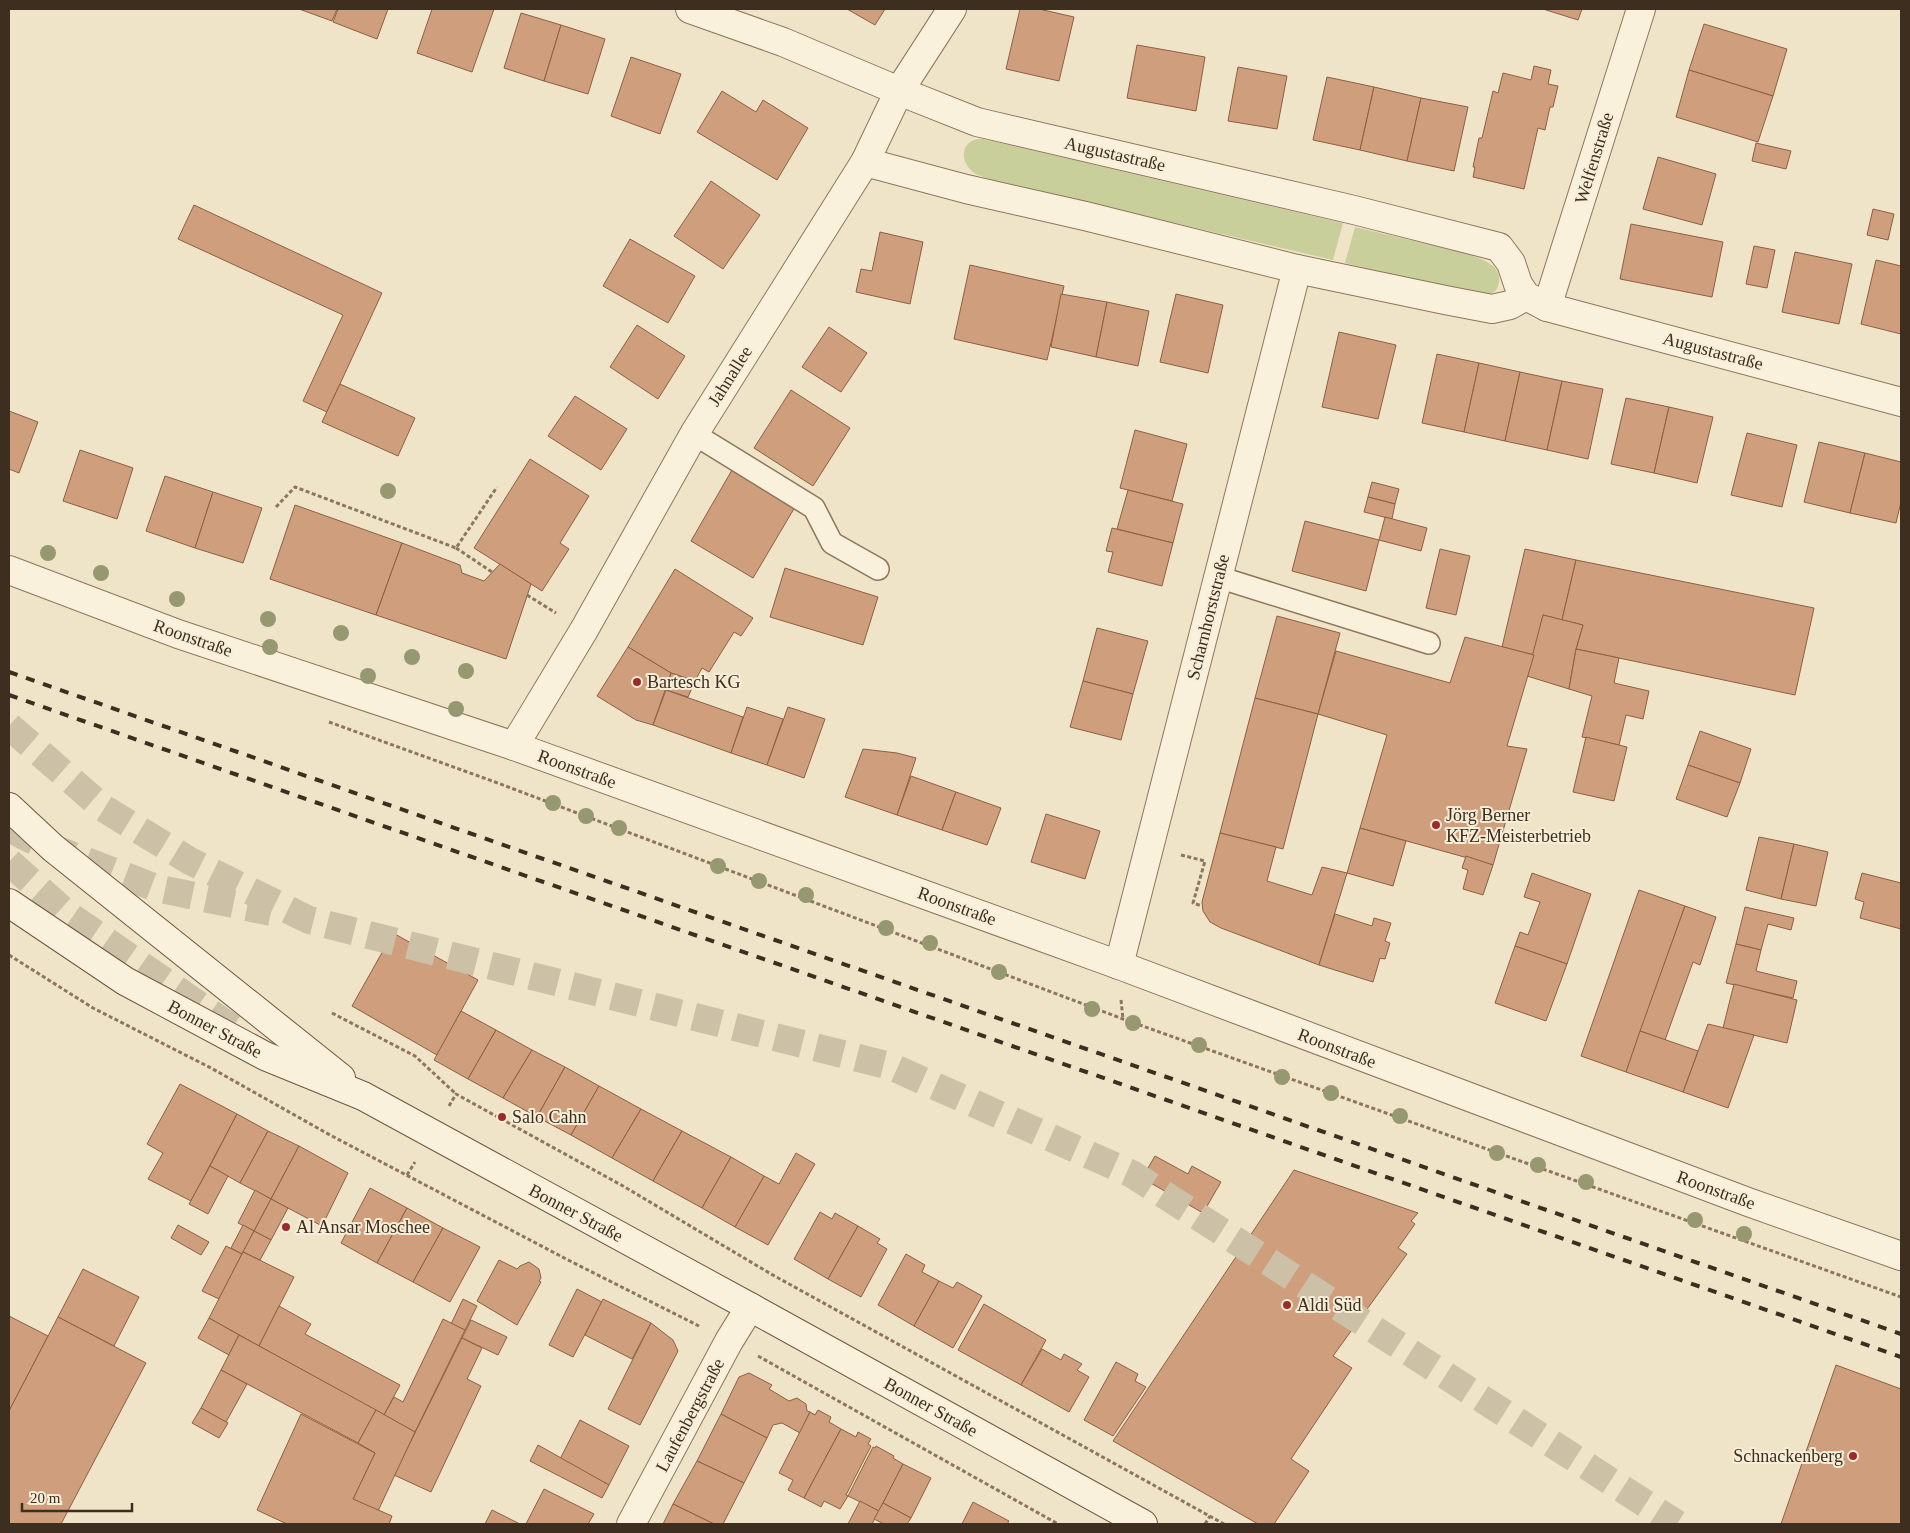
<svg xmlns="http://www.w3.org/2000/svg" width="1910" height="1533" viewBox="0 0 1910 1533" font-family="'Times New Roman',serif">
	<rect width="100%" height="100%" fill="#f0e4c8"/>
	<g fill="#c9cf9b">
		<path d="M984,139L1343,223L1333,260L996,181C990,179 982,177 976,174C966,169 958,152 969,143C973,139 979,139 984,139Z"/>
		<path d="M1355,227L1465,253C1481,259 1505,265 1498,286C1495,294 1490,294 1482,296L1345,263Z"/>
	</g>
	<g fill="#cf9f7d" stroke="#8d5f41">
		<path d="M299,9H337L332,21Z"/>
		<path d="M338,9H388L377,39L333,22Z"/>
		<path d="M432,9H494L472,72L417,53Z"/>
		<path d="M847,9H885L875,25Z"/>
		<path d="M1020,9H1039L1074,17L1059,81L1006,69Z"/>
		<path d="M1543,9H1582L1578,20Z"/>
		<path d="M521,13L561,25L544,81L504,68Z"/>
		<path d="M1704,24L1787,49L1773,96L1689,70Z"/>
		<path d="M561,25L605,39L588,94L544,81Z"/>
		<path d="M1137,45L1205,57L1196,111L1127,98Z"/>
		<path d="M631,57L681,74L660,134L611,116Z"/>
		<path d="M1534,66L1551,70L1548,84L1558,86L1553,107H1550L1545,130L1538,128L1524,189L1473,177L1475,167H1473L1479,138H1482L1493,91L1498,93L1503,73L1531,80Z"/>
		<path d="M1238,67L1287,76L1277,129L1228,121Z"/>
		<path d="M1689,70L1773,96L1758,142L1676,117Z"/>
		<path d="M1327,77L1374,87L1360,150L1313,140Z"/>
		<path d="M1374,87L1421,98L1407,161L1360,150Z"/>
		<path d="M722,91L756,112L763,100L808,128L777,180L697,132Z"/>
		<path d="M1421,98L1468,107L1454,171L1407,161Z"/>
		<path d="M1756,143L1791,151L1786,169L1752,161Z"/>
		<path d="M1658,157L1716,174L1702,225L1643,209Z"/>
		<path d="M711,181L760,215L723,269L674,236Z"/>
		<path d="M194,205L382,293L327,412L303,401L343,315L178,239Z"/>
		<path d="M1873,209L1894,214L1888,240L1867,235Z"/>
		<path d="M1631,224L1723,242L1712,297L1620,279Z"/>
		<path d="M880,232L923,242L910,304L856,292L861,269L872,271Z"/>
		<path d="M630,239L695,276L668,323L603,286Z"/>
		<path d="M1754,246L1775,250L1767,288L1746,284Z"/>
		<path d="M1795,252L1852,264L1839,324L1782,312Z"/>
		<path d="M1876,260L1901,266V334L1861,324Z"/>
		<path d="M970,265L1064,286L1047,360L954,339Z"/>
		<path d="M1061,294L1107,302L1096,357L1051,347Z"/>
		<path d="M1176,294L1223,305L1208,373L1160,362Z"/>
		<path d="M1107,302L1149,311L1138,366L1096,357Z"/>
		<path d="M637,325L685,356L658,399L610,367Z"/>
		<path d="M829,327L867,353L841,392L802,367Z"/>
		<path d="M1339,332L1396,345L1378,419L1322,407Z"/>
		<path d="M1437,354L1479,363L1464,432L1422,423Z"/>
		<path d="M1479,363L1520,372L1505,441L1464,432Z"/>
		<path d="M1520,372L1562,381L1547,450L1505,441Z"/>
		<path d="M1562,381L1603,389L1588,459L1547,450Z"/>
		<path d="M340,384L415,418L398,456L322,422Z"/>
		<path d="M791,390L850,428L813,486L754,448Z"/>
		<path d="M575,396L627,429L601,470L548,436Z"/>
		<path d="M1626,398L1669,407L1654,473L1611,464Z"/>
		<path d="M1669,407L1713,417L1697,483L1654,473Z"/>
		<path d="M9,411L38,422L19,473L9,469Z"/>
		<path d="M1135,430L1187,444L1172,501L1120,488Z"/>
		<path d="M1747,433L1797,445L1782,507L1731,495Z"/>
		<path d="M1819,442L1865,453L1850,513L1804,502Z"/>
		<path d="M80,450L133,468L117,519L63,501Z"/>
		<path d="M1865,453L1901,462V502L1896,523L1850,513Z"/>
		<path d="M530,459L589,496L560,543L569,549L542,591L474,548Z"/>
		<path d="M732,470L795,507L753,578L691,541Z"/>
		<path d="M165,476L213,492L195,548L146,531Z"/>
		<path d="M1372,482L1399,489L1395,504L1368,497Z"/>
		<path d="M1128,490L1183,504L1173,543L1117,529Z"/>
		<path d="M213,492L262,508L243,563L195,548Z"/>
		<path d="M1368,497L1395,504L1392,519L1364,512Z"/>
		<path d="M295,505L402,543L376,615L270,579Z"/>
		<path d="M1385,517L1427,528L1421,551L1379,540Z"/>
		<path d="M1305,521L1379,540L1366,591L1292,571Z"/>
		<path d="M1112,528L1173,543L1162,586L1108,572L1113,552L1106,551Z"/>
		<path d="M402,543L460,565L462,573L484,581L500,564L531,584L506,659L376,615Z"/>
		<path d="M1440,549L1470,556L1456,615L1426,608Z"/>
		<path d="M1525,549L1576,560L1562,620L1543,615L1534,655L1502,647Z"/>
		<path d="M1576,560L1814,608L1795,695L1576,649L1583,625L1562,620Z"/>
		<path d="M785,568L878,597L863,645L770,617Z"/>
		<path d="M675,569L753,618L741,636L734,632L709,672L702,668L695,681L671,673L628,647Z"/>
		<path d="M1543,615L1583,625L1576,649L1569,689L1527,676Z"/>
		<path d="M1277,616L1340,633L1318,714L1255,698Z"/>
		<path d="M1097,628L1148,641L1133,694L1083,681Z"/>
		<path d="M1465,637L1534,655L1507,746L1527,749L1493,865L1360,828L1387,735L1318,714L1336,651L1450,683Z"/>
		<path d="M628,647L671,673L653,725L636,720L597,696Z"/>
		<path d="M1576,649L1619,658L1614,683L1649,691L1643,719L1626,715L1619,745L1582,737L1592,696L1569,689Z"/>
		<path d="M671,673L695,681L688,697L666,690Z"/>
		<path d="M1083,681L1133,694L1121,740L1070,727Z"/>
		<path d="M666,690L743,717L731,753L653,725Z"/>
		<path d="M1255,698L1318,714L1283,849L1220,833Z"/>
		<path d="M747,707L783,719L767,765L731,753Z"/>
		<path d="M788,707L825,719L804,778L767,765Z"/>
		<path d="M1700,731L1751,749L1740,783L1688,765Z"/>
		<path d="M1586,737L1627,747L1614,801L1573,792Z"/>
		<path d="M863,749L897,753L916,758L897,815L845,797Z"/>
		<path d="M1688,765L1740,783L1727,817L1676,799Z"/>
		<path d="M911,776L956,792L942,830L897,815Z"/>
		<path d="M956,792L1001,808L987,845L942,830Z"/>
		<path d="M1046,814L1100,831L1085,879L1031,862Z"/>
		<path d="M1360,828L1406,841L1393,886L1347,873Z"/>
		<path d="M1220,833L1276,847L1267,881L1312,895L1322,867L1347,873L1319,965L1221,928L1210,922L1203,911L1202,902Z"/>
		<path d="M1759,837L1794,844L1781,899L1746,890Z"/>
		<path d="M1794,844L1828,852L1816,906L1781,899Z"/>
		<path d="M1466,856L1493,865L1483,895L1463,889L1468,870L1462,868Z"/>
		<path d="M1532,873L1591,894L1567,964L1515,946L1520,932L1528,935L1540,902L1524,897Z"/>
		<path d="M1862,873L1901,883V929L1860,918L1864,902L1855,899Z"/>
		<path d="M1639,890L1685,906L1626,1072L1581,1056Z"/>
		<path d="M1685,906L1716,917L1700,965L1693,962L1665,1040L1640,1031Z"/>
		<path d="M1745,907L1794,918L1791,930L1768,924L1761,950L1736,944Z"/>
		<path d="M1335,914L1372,926L1374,918L1391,923L1385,941L1390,943L1385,959L1380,958L1373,982L1319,965Z"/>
		<path d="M393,933L478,980L437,1055L352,1006Z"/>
		<path d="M1736,944L1761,950L1756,971L1797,981L1793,998L1726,983Z"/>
		<path d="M1515,946L1567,964L1546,1021L1495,1003Z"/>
		<path d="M1734,984L1797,1000L1787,1043L1723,1028Z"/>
		<path d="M461,1011L496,1030L468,1079L434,1060Z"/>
		<path d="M1708,1024L1754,1035L1728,1108L1683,1092Z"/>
		<path d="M496,1030L532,1050L503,1098L468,1079Z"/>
		<path d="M1640,1031L1698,1051L1683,1092L1626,1072Z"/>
		<path d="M532,1050L565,1067L537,1117L503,1098Z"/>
		<path d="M565,1067L599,1086L571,1135L537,1117Z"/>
		<path d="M180,1084L237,1114L191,1201L148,1179L163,1153L147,1144Z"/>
		<path d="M599,1086L641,1109L612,1158L571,1135Z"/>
		<path d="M641,1109L682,1131L653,1181L612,1158Z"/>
		<path d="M237,1114L268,1131L240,1183L210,1166Z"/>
		<path d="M268,1131L299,1146L271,1199L240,1183Z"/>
		<path d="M682,1131L731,1157L702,1208L653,1181Z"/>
		<path d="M299,1146L348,1173L322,1226L271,1199Z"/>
		<path d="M796,1153L815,1164L768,1245L735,1227L764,1176L779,1184Z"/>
		<path d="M1155,1156L1188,1174L1192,1166L1221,1182L1203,1213L1142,1178Z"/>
		<path d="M731,1157L764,1176L735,1227L702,1208Z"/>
		<path d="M210,1166L228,1176L208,1214L189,1204Z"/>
		<path d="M1294,1170L1418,1213L1411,1221L1415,1224L1398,1248L1407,1254L1333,1356L1352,1368L1291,1459L1309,1471L1274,1524H1258L1113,1441Z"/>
		<path d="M370,1188L407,1208L377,1263L341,1243Z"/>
		<path d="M255,1190L271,1199L254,1231L238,1223Z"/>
		<path d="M271,1199L288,1208L271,1240L254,1231Z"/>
		<path d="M407,1208L443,1228L413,1282L377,1263Z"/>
		<path d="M820,1212L832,1219L835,1213L858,1226L828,1279L794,1259Z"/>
		<path d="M178,1225L209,1242L201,1255L171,1238Z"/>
		<path d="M243,1225L254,1231L242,1254L231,1248Z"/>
		<path d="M858,1226L880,1239L877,1243L887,1249L861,1297L828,1279Z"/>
		<path d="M443,1228L480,1247L450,1302L413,1282Z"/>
		<path d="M254,1231L271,1240L260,1260L243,1252Z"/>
		<path d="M226,1246L242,1254L219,1299L202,1291Z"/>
		<path d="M243,1252L294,1277L259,1346L209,1318Z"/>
		<path d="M906,1254L925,1265L922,1272L939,1281L914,1326L878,1305Z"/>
		<path d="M499,1260L517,1269L520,1266L529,1262L539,1269L541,1278L539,1281L541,1282L517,1325L477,1301Z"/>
		<path d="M83,1269L139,1297L114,1346L58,1317Z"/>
		<path d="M939,1281L953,1288L957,1282L982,1296L953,1348L914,1326Z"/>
		<path d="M577,1289L602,1302L573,1357L549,1345Z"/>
		<path d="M463,1299L477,1306L465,1330L451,1324Z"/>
		<path d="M603,1299L651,1323L632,1359L585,1335Z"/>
		<path d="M984,1304L1046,1340L1021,1385L958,1350Z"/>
		<path d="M279,1306L311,1324L305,1334L400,1385L384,1415L259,1346Z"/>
		<path d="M9,1316L48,1336L9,1411Z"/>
		<path d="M58,1317L146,1363L61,1524H9V1411Z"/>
		<path d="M209,1318L239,1335L229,1355L198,1338Z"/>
		<path d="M443,1319L465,1330L415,1432L384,1415L394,1397L403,1402Z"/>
		<path d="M471,1320L507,1337L498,1355L462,1338Z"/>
		<path d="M651,1323L673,1340L678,1351L640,1425L608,1409Z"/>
		<path d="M239,1335L376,1410L358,1443L221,1370Z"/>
		<path d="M462,1338L482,1348L467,1379L481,1386L431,1492L394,1475Z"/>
		<path d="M1042,1349L1061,1360L1064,1354L1082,1364L1077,1370L1089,1377L1069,1412L1021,1385Z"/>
		<path d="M1116,1362L1138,1374L1135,1381L1146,1387L1113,1436L1084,1420Z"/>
		<path d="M1836,1365L1901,1389V1524H1781Z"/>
		<path d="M221,1370L247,1384L226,1422L201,1408Z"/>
		<path d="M749,1373L772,1385L769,1389L789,1401L797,1398L806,1404L807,1411L810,1412L800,1433L782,1423L773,1425L767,1438L721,1414L739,1377Z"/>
		<path d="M201,1408L228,1423L219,1438L192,1423Z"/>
		<path d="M376,1410L415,1432L378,1511L353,1499L375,1453L358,1443Z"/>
		<path d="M818,1410L831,1417L829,1422L841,1429L804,1498L788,1490L793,1480L779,1473L810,1412L815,1415Z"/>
		<path d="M301,1414L375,1453L353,1499L392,1516L389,1524H287L257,1510Z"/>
		<path d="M721,1414L767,1438L744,1483L697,1461Z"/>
		<path d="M580,1420L629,1446L609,1485L560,1459Z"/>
		<path d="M841,1429L856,1437L858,1432L871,1439L868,1444L871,1446L846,1495L848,1496L840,1509L824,1501L821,1507L804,1498Z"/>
		<path d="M538,1445L609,1485L602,1498L530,1461Z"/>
		<path d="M876,1446L894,1456L893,1458L903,1464L879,1511L848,1496L873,1447L875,1448Z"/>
		<path d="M697,1461L744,1483L723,1524H714L673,1504Z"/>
		<path d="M903,1464L931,1478L911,1518L883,1503Z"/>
		<path d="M544,1489L594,1514L588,1524H526Z"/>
		<path d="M860,1501L879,1511L872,1524H848Z"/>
		<path d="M973,1502L1009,1521L1007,1524H962Z"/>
		<path d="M883,1503L911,1518L907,1524H884L874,1519Z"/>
		<path d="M673,1504L714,1524H663Z"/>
		<path d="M492,1510L520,1524H485Z"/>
	</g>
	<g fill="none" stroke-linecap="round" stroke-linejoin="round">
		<g stroke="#ccc0a6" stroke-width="28" stroke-dasharray="28 14" stroke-linecap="butt">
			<path d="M9,726L103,808L190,861L309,920L890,1066L1132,1174L1677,1524"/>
			<path d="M9,828L32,840L156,888L271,912"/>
			<path d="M9,862L67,914L232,1028"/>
		</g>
		<defs>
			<g id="lane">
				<path d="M694,434L814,508L832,543L878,569"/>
				<path d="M1218,577L1429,643"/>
			</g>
			<g id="street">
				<path d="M690,9L783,42L899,91L977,122L1354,210L1499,247L1511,263L1518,284L1526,296L1547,307L1901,402"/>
				<path d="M865,162L966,189L1085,216L1297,269L1445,300L1492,309L1510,305L1526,296"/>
				<path d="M1547,307L1641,9"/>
				<path d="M9,570L178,634L514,746L1119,965L1748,1202L1901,1256"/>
				<path d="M514,746L584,630L694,434L865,162L899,91L952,9"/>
				<path d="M1119,965L1297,269"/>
				<path d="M631,1524L729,1341L750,1307"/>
			</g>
			<g id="secondary">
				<path d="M9,807L53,848L341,1078"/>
				<path d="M9,903L125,981L265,1056L363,1096L750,1307L1143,1524"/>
			</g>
		</defs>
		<use href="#lane" stroke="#8d765c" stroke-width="24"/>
		<use href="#street" stroke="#8d765c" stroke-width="30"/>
		<use href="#secondary" stroke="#6f573f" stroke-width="30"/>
		<g stroke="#8d765c" stroke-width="3" stroke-dasharray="4 2.5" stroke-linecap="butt">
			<path d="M276,507L295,487L456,548L497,487"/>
			<path d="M456,548L492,572"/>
			<path d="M527,595L556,613"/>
			<path d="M329,722L495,782L1123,1019L1901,1297"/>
			<path d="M1181,855L1205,861L1193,903L1202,906"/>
			<path d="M9,955L93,1008L211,1068L330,1135L570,1261L699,1326"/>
			<path d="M1121,1000L1123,1019"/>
			<path d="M332,1013L415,1056L456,1094"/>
			<path d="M449,1106L456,1094L623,1186L771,1274L1224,1524"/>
			<path d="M407,1175L415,1162"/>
			<path d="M758,1356L1058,1524"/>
			<path d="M1205,1524L1210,1516"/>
		</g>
		<use href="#lane" stroke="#faf1dc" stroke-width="21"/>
		<use href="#street" stroke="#faf1dc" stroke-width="28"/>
		<use href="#secondary" stroke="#faf1dc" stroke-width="28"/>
		<g stroke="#3d2e20" stroke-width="4" stroke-dasharray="9 9" stroke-linecap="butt">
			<path d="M9,672L1901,1334"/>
			<path d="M9,695L1901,1357"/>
		</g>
	</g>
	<g fill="#96986f">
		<circle cx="388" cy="491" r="8"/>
		<circle cx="48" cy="553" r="8"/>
		<circle cx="101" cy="573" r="8"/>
		<circle cx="177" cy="599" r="8"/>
		<circle cx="268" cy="619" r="8"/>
		<circle cx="341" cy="633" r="8"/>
		<circle cx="270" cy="647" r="8"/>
		<circle cx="412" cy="657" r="8"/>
		<circle cx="466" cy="671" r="8"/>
		<circle cx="368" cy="676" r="8"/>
		<circle cx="456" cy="709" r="8"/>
		<circle cx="553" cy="803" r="8"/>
		<circle cx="586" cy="816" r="8"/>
		<circle cx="619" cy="828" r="8"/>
		<circle cx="718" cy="866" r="8"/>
		<circle cx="759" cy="881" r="8"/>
		<circle cx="806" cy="895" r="8"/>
		<circle cx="886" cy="928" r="8"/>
		<circle cx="930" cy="943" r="8"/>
		<circle cx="999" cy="972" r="8"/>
		<circle cx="1092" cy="1009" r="8"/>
		<circle cx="1133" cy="1023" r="8"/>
		<circle cx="1199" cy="1045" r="8"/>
		<circle cx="1282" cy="1077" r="8"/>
		<circle cx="1331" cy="1093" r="8"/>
		<circle cx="1400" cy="1116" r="8"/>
		<circle cx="1497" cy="1153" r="8"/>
		<circle cx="1538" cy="1165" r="8"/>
		<circle cx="1586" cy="1182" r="8"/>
		<circle cx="1695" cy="1220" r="8"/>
		<circle cx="1744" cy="1234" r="8"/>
	</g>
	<g fill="#9e2a2b" stroke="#f7eed8" stroke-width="2">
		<circle cx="637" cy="682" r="5"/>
		<circle cx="1436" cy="825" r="5"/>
		<circle cx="502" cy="1117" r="5"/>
		<circle cx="286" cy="1227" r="5"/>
		<circle cx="1287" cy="1305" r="5"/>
		<circle cx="1853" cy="1456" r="5"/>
	</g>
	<g text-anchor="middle" stroke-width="4" stroke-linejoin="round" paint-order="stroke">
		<g font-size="18" fill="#3d2e20" stroke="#f7eed8">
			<text transform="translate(1115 154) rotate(13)" y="6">Augustastraße</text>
			<text transform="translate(1594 158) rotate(-73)" y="6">Welfenstraße</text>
			<text transform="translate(1713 351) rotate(15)" y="6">Augustastraße</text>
			<text transform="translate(730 376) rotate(-58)" y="6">Jahnallee</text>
			<text transform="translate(1208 617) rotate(-76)" y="6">Scharnhorststraße</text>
			<text transform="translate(193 638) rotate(19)" y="6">Roonstraße</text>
			<text transform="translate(577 769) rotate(20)" y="6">Roonstraße</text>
			<text transform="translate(957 906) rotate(20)" y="6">Roonstraße</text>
			<text transform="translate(215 1029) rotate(28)" y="6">Bonner Straße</text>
			<text transform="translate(1337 1048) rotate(21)" y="6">Roonstraße</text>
			<text transform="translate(1716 1190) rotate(20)" y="6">Roonstraße</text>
			<text transform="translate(576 1213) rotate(28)" y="6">Bonner Straße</text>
			<text transform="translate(931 1407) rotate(29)" y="6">Bonner Straße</text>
			<text transform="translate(690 1415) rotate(-62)" y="6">Laufenbergstraße</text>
		</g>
		<g font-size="18" fill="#3d2e20" stroke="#f7eed8" text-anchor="start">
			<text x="647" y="688">Bartesch KG</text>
			<text x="1446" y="821">Jörg Berner<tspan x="1446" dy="21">KFZ-Meisterbetrieb</tspan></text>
			<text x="512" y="1123">Salo Cahn</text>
			<text x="296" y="1233">Al Ansar Moschee</text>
			<text x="1297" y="1311">Aldi Süd</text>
			<text x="1843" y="1462" text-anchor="end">Schnackenberg</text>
		</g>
	</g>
	<rect width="1910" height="1533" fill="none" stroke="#3d2e20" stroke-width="20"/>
	<path d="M22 1503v8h110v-8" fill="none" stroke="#3d2e20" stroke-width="2.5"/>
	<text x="30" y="1503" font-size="15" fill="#3d2e20" stroke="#f7eed8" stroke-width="4" paint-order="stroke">20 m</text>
</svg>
